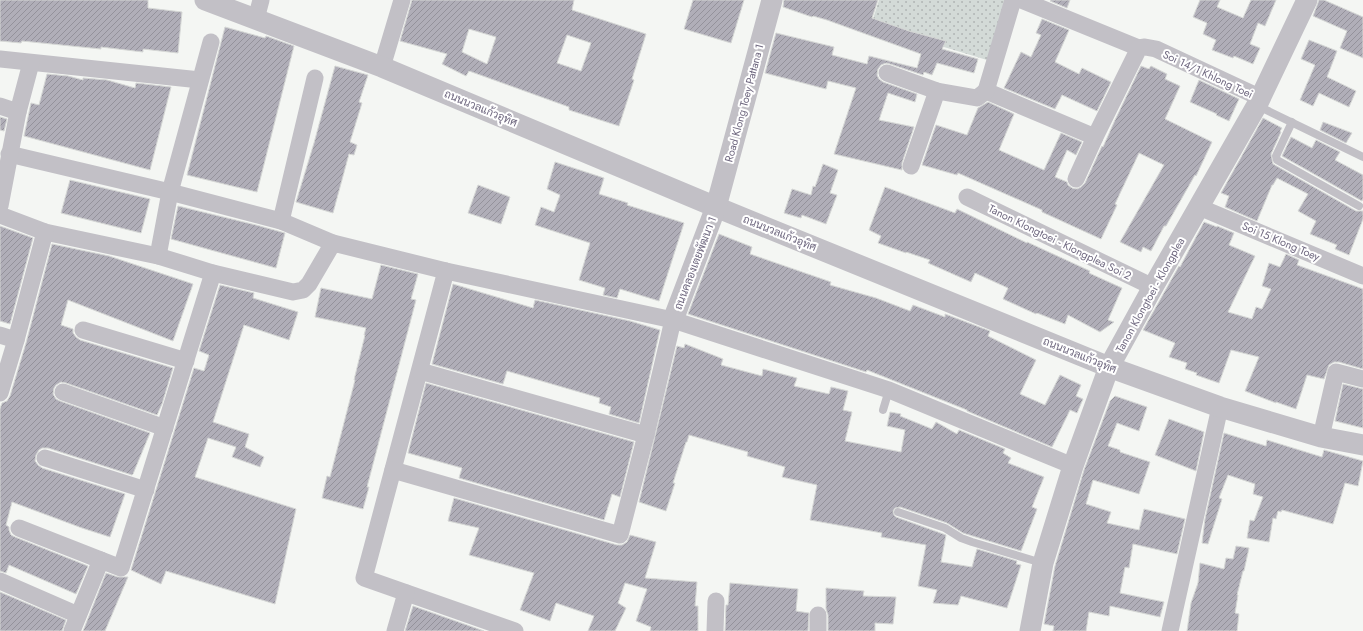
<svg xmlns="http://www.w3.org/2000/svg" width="1363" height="631" viewBox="0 0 1363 631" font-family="Jost,Sarabun,sans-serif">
	<defs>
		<pattern id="grass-dots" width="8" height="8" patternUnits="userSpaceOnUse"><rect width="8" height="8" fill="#d3dad7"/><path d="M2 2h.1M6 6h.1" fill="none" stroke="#b0b5b4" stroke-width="1.8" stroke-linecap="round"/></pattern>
		<pattern id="building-hatch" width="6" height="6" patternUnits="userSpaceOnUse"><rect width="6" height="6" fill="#b0aeb8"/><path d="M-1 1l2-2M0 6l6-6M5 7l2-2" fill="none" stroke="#94929b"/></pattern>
	</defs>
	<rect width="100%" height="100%" fill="#f4f6f3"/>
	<path fill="url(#grass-dots)" d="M879,0H1005L987,60L871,25Z"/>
	<g fill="url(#building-hatch)" stroke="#d6d8d6" fill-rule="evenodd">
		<path d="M0,0H148V8L182,12L178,53L143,49V52L101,47V49L22,41L21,43L0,41Z"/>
		<path d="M412,0H574L572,10L646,34L632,79L634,80L619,126L569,110V107L469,71L466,76L442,64L447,54L400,41ZM469,29L496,37L487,64L462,52ZM567,35L591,43L581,71L557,63Z"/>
		<path d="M693,0H744L731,43L684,29Z"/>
		<path d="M784,0H878L872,18L909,31L946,41L942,49L978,59L974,73L937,63L932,75L924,72L923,75L890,64L886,63L881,65L878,69L877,75L879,79L883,82L917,94L915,102L888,93L879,120L914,127L902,163V170L834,154L856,88L828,81L826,89L765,73L776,33L834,47L832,55L867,64L869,56L917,68L921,54L827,20L813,16L812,17L783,7Z"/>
		<path d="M1051,0H1070L1067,8L1050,1Z"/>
		<path d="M1200,0H1220L1217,7L1243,18L1251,0H1276L1265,26L1258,23L1250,44L1260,48L1253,64L1234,56L1233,58L1212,50L1216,40L1203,34L1207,23L1193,17Z"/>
		<path d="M1319,0H1324L1363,17V58L1340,48L1347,31L1313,16Z"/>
		<path d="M1042,19L1069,30L1055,62L1079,74L1082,68L1111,82L1097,111L1062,95L1055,109L1004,88L1021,52L1031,57L1041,35L1036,33Z"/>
		<path d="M225,27L265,38L266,36L294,46L257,192L187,175Z"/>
		<path d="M1309,40L1337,51L1327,77L1356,91L1349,107L1319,93L1313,106L1300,100L1315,65L1301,59Z"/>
		<path d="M335,66L368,75L359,102L362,103L350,142L357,145L354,155L349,154L333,213L296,202L314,143Z"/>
		<path d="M1141,66L1149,69L1151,66L1167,74L1165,79L1180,86L1165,119L1212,142L1196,176L1195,175L1166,226H1164L1151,251L1143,247L1141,252L1120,242L1164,165L1139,153L1115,204L1117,205L1101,239L1042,212V210L958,173L957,175L922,165L936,125L967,135L978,108L988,102L1014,114L999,150L1044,170L1061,133L1082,142L1076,155L1067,150L1055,177L1067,182L1068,185L1072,188L1077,189L1081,187L1085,183L1102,146L1103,147L1115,120Z"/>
		<path d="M47,74L68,76L83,80V78L107,80L135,88L136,83L171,87L150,170L24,136L31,103L39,105Z"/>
		<path d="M1199,80L1239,99L1229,121L1216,115L1217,114L1190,102Z"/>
		<path d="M0,117L7,119L4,131L0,130Z"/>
		<path d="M1263,118L1282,128L1280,131L1281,132L1271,154L1273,164L1356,211H1363V219L1349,255L1335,249L1337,245L1310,234L1316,221L1298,211L1308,194L1277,178L1273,185H1272L1257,221L1225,207L1229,196L1221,193Z"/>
		<path d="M1323,122L1352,133L1346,143L1320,130Z"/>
		<path d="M1291,137L1312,148L1316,140L1340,152L1335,160L1363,175V199L1362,201L1282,156Z"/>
		<path d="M555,162L604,178L599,194L628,203L627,205L684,223L659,301L620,289L617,298L603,295L605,288L579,280L590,243L535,225L541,207L554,212L560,195L547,189Z"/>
		<path d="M823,164L838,170L830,193L837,195L826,224L802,215L801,218L784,213L792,189L811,195L813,186L815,187Z"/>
		<path d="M70,180L150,199L141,233L61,213Z"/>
		<path d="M478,185L510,197L501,224L468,213Z"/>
		<path d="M885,187L955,213L957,209L1027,243V242L1090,271L1089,273L1122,288L1108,320L1114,322L1100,332L1068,315L1065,324L1037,313L1036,314L1003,299L1008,288L975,273L971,282L928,263L930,260L906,252V253L878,243L881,236L869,230Z"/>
		<path d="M178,206L256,225L285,233L276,268L171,239Z"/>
		<path d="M1204,222L1217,227V226L1234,233L1229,245L1255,256L1228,312L1252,319L1256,307L1262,309L1271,289L1262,286L1269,263L1280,267L1286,254L1299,260L1297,265L1363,289V369L1339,362H1334L1329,365L1324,379L1307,375L1296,409L1276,402V403L1245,391L1259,357L1231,350L1219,383L1196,375L1197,373L1185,369L1187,363L1169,357L1175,343L1143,330L1179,266L1180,267Z"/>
		<path d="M0,226L33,238L10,324L0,321Z"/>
		<path d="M719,234L752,247L750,254L831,282L830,285L876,298L910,311L913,305L945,317V314L990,331L988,336L1036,360L1020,394L1045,405L1060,375L1081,385L1076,396L1083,399L1077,413L1070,410L1052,447L967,411V410L867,370L866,372L863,371L688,314Z"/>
		<path d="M52,244L109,256L193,284L173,341L68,300L61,325L73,329V333L76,337L80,340L173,368L162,404L157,415L66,383L61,382L56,385L54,388L53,394L56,399L60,401L150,433L133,474L132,475L48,448H42L39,450L36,455L35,461L38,465L42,468L125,494L110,537L82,528L12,502L6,525L9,527V530L11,535L15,537L88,566L76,594L9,565L6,573L0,571V409L2,403L7,401L10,396L26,343Z"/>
		<path d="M381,265L418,274L411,299L416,300L367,487H369L363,509L322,498L327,476L330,477L355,380H354L365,335H364L366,328L315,317L321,288L372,299Z"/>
		<path d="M453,284L533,308L535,300L630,321L660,330L639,423L609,414L611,407L599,403L600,398L507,371L503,384L432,364Z"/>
		<path d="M220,285L254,293L253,298L298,312L289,340L244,325L213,422L249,434L245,447L264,457L260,467L232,457L236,447L208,438L195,477L296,509L275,604L166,571L161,584L131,570L194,368L204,371L209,355L199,351Z"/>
		<path d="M685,344L723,359L721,365L762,376L763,369L797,378L794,386L829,394L831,387L848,391L843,410L852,412L845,441L901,452L905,430L887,426L890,412L901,414L900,416L932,429L936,422L957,434L959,430L1005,449L1003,453L1011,458L1008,463L1044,477L1032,507L1037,509L1021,551L963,533L947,523L900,507L895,508L893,511L894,515L896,517L946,535L941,562L972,567L977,549L1017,561L1016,564L1021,565L1007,608L961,596L958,605L933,603L937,590L918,586L926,545L881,537L882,533L810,520L817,485L782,477L785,467L747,456L748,452L689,435L687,442H686L673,483H675L666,511L639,502L677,346L684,348Z"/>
		<path d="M426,383L634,442L620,497L612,494L604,520L459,478L462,468L408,453Z"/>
		<path d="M1343,384L1363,389V428L1335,421Z"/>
		<path d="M1115,396L1147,407L1139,431L1117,423L1108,446L1120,450V452L1150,462L1139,494L1093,480L1086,504L1111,512L1107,523L1139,530L1144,509L1185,519L1177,554L1133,544L1129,568L1125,567L1120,593L1164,602L1160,617L1110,606L1109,616L1089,612L1086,631H1053L1054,626L1044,624L1055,566L1084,470L1110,401Z"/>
		<path d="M1169,419L1204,432L1196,471L1155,455Z"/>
		<path d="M1224,433L1266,446L1267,440L1322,457L1324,450L1363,461L1358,486L1345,483L1333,524L1282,510L1281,512L1278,511L1276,519L1273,518L1269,542L1247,538L1250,520L1254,521L1263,497L1253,494L1255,484L1228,475L1219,498L1222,499L1208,544L1202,543L1205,519Z"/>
		<path d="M454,498L617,545H622L627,542L630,535L656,542L645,578L697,582L695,606H698V631H650L651,627L636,621L647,589L625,583L618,603L626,608L615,631H588L594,616L556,603L550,621L520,610L534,573L469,555L479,528L448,521Z"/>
		<path d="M1236,546L1249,548L1244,571H1243L1237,595H1238L1235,613L1239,614L1237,631H1187L1191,603L1198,583L1200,563L1224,569L1226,558L1233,559Z"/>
		<path d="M106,573L118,577H128L105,631H83Z"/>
		<path d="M730,583L798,589L796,611L809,613L808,631H725L726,605H728Z"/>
		<path d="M826,588L864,591L863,596L896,597L893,624L875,623V631H828V615L826,609Z"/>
		<path d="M0,592L66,620L62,631H0Z"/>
		<path d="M413,606L484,631H405Z"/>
	</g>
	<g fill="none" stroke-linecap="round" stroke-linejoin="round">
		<g stroke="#c2c0c6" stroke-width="8">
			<path d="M1258,106L1363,157"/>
			<path d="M1292,122L1276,156L1277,160L1359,206"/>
			<path d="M883,410L889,390"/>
			<path d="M898,512L945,528L961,538L972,542L1042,563"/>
		</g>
		<g stroke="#c2c0c6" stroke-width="17">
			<path d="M1021,0L1139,48"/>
			<path d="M256,19L261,0"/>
			<path d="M0,59L200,80"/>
			<path d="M382,67L402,0"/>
			<path d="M887,73L937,91L977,98L986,91"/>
			<path d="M986,91L1095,137L1139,48L1145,47L1156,49L1261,98"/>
			<path d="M986,91L1013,0"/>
			<path d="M0,106L18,112"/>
			<path d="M9,154L170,192L281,221L333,243"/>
			<path d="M911,166L937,91"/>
			<path d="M1076,179L1095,137"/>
			<path d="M967,197L1153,287"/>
			<path d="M0,206L18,112L31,63"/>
			<path d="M1199,207L1363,276"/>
			<path d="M0,215L45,232L158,256L213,273L293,292L303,290L309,284L333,243L446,271L673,320L889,390L1073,466"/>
			<path d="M281,221L315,78"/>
			<path d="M158,256L170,192L211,42"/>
			<path d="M446,271L364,578L515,631"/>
			<path d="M83,330L186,361"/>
			<path d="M0,335L16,340"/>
			<path d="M420,371L646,435"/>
			<path d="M63,392L165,428"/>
			<path d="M0,393L16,340L45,232"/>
			<path d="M1321,437L1336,372L1363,379"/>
			<path d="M45,458L146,490"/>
			<path d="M393,470L620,535L646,435L673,320"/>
			<path d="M19,528L121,568L213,273"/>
			<path d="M0,581L78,615"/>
			<path d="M72,631L101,560"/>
			<path d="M395,631L406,593"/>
			<path d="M715,631L716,601"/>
			<path d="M818,631V615"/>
			<path d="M1170,631L1220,407"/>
		</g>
		<g stroke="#c2c0c6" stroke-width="21">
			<path d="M205,0L382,67L716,207L1109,367L1220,407L1321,437L1363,445"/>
			<path d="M673,320L716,207L772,0"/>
			<path d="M1030,631L1043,563L1073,466L1109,367L1153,287L1257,105L1307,0"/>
		</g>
	</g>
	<g text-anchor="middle" stroke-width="4" stroke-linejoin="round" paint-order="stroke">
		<g font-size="11" fill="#706980" stroke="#fff">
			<text transform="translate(1208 74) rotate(25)" y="4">Soi 14/1 Khlong Toei</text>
			<text transform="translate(744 103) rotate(-75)" y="4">Road Klong Toey Pattana 1</text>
			<text transform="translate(481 108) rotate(23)" y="4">ถนนนวลแก้วอุทิศ</text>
			<text transform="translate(780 233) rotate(22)" y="4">ถนนนวลแก้วอุทิศ</text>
			<text transform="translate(1281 241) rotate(23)" y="4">Soi 15 Klong Toey</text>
			<text transform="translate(1060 242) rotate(26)" y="4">Tanon Klongtoei - Klongplea Soi 2</text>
			<text transform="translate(695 263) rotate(-69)" y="4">ถนนคลองเตยพัฒนา 1</text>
			<text transform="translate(1150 295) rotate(-61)" y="4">Tanon Klongtoei - Klongplea</text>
			<text transform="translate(1080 355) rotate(22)" y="4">ถนนนวลแก้วอุทิศ</text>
		</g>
	</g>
</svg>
